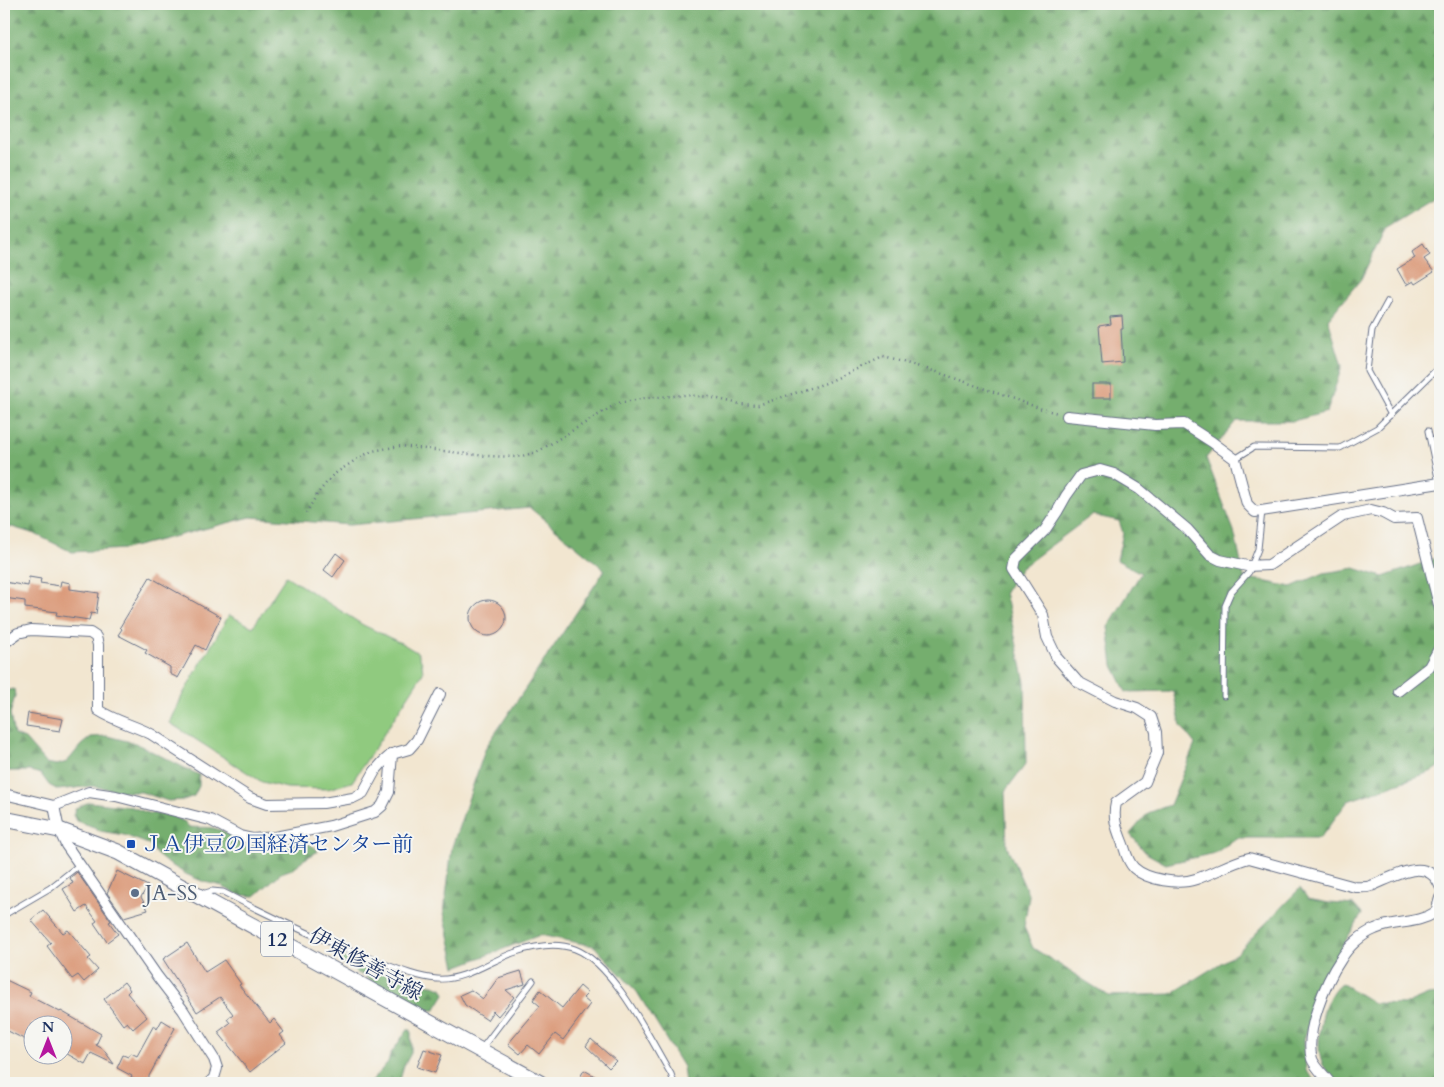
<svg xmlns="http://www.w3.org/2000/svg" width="1444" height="1087" viewBox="0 0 1444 1087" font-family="Cardo,'Noto Serif JP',serif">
	<defs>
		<pattern id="forest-firs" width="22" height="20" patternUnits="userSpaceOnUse" patternTransform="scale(1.25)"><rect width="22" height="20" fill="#74ae6e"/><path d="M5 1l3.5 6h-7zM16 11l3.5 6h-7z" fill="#5e8e5e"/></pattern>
	</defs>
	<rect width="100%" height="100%" fill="#f6f6f2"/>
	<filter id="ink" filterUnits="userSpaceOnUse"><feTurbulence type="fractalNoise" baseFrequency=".02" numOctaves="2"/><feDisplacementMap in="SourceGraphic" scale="10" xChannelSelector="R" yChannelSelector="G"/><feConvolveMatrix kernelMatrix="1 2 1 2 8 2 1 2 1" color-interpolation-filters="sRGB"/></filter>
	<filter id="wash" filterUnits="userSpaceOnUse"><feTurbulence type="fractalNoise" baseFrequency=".0096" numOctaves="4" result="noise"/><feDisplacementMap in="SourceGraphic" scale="20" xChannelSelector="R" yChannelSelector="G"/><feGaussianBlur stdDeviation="1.12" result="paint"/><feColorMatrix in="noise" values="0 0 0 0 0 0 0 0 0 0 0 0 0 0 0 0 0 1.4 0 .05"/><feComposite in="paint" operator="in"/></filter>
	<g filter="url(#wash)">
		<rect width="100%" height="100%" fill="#f2e6d0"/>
		<g fill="url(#forest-firs)" stroke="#486e66">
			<path d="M4,4H1440V194L1386,227L1361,279L1328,319L1342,366L1327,412L1293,421H1236L1206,458L1234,531L1244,577L1291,587L1324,573L1354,568L1383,577L1437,558L1440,560V766L1430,772L1348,801L1320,838H1237L1215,853L1166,864L1146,853L1130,834L1148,813L1170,805L1195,744L1181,726L1173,691L1126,692L1113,665L1108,627L1141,573L1117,560L1123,533L1119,521L1092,515L1021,568L1005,592L1025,682L1026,764L1005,791L1007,847L1029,896L1024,927L1033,948L1109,996L1171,994L1237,953L1300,888L1308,899L1329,903L1354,905L1362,914L1329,968L1304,1039L1306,1071L1317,1083H685L683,1067L637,992L594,946L540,935L456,967L444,913L452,847L486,747L605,570L530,508L349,525L251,517L125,549L72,552L35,534L12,527L4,528Z"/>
			<path d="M14,689L15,696L10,714L14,735L25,739L46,763L57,765L67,762L81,745L91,737L107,736L135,743L199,775V786L194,796L183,800L168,801L141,792H126L92,786L58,790L49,785L41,774L30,771H4V691Z"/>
			<path d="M89,802L132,807L148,813L173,816L185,822L189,827C199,828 210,826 220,830C235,836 241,844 259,844C276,845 308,836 318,851L300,862L295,868L281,873L255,896L239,895L219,885L204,882L186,874L166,862L156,854L151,845L124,835L100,831L94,827L76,821L73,815L76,808Z"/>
			<path d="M339,956L359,963L371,970L390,972L422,984L433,985L442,988L445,994L435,1010H423L395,995L387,992L364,975L357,973L353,967L343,964L338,959Z"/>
			<path d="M1341,983L1374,1003L1407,1004L1428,995L1440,994V1083L1337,1082C1332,1076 1323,1068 1321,1060C1315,1039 1323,996 1341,983Z"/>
			<path d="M407,1030H411V1053L404,1066L399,1083H370L388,1062L390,1055Z"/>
		</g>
		<path fill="#90ca7f" stroke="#567c6e" d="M286,576L363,625L403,644L418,653L422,663L423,673L380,740L352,782L328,789L287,788L262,782L170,723L183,694L229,615L253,627Z"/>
		<g id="blocks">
			<g fill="#da9877">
				<path d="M1423,244L1430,255L1424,259L1434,272L1415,284L1413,281L1406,285L1397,269L1415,258L1412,252Z"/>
				<path d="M1122,316L1123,329H1121L1123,362L1102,364L1099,326L1111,324L1110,317Z"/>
				<rect x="1092" y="384" width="19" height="14"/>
				<path d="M336,553L345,560L333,577L324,570Z"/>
				<path d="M29,577L41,579L40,583L60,586L61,581L70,583V589L99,593L96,614L91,613L89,620L56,615L57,612L25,608V601L4,598V582L28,586Z"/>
				<path d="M150,577L221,617L205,650L196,645L178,678L170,674V667L145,653L147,650L118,635L122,629L120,627Z"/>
				<circle cx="488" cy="618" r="18"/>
				<path d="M28,713L63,719L60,731L26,726Z"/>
				<path d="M117,871L148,886L141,897L148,910L124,917L107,893Z"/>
				<path d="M77,872L111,921L109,922L118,934L107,942L94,923L97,921L86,906L77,912L63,889L73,883L70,878Z"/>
				<path d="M43,910L63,933L68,930L91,957L88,959L98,970L84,982L78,975L72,979L47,946L51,943L31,920Z"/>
				<path d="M187,943L205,972L224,960L241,984L239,985L270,1023L274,1019L284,1032L280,1035L286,1043L250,1072L218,1032L230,1023L227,1019L233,1014L220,997L197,1012L163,959Z"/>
				<path d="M521,971L525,984L506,990L514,997L498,1016L493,1011L487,1020L465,1005L460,995L471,990L483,999L498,978Z"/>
				<path d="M4,979L31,992L29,996L60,1012L61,1011L101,1034L96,1045L103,1049L114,1064L91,1053L85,1064L62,1051V1024H32L26,1040L4,1029Z"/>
				<path d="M124,982L130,990L127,993L147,1017L133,1029L127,1022L123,1025L104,999Z"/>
				<path d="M580,986L588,993L583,998L590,1004L563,1040L555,1034L539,1054L528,1045L520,1054L508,1044L540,1006L533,1000L540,990L562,1008Z"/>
				<path d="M162,1020L175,1028L149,1076V1083H143L131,1078L132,1076L117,1068L123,1055L128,1057L131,1053L137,1056L154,1025L157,1029Z"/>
				<path d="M591,1039L616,1061L609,1068L586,1046Z"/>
				<path d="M424,1049L442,1055L435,1073L417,1067Z"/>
				<path d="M584,1070L607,1083H577Z"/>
			</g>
		</g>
	</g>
	<g filter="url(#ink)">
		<use href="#blocks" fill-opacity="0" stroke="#666f86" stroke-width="1"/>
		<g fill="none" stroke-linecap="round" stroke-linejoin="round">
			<defs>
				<g id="service">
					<path d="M1388,301L1372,330L1367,371L1391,415"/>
					<path d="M1428,431L1439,483"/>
					<path d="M1235,459L1254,447L1340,448L1377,428L1440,366"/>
					<path d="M1224,696L1225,606L1231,592L1249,572L1258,549L1262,511"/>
					<path d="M202,894L212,891L223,892C271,917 321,940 372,959C393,967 415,977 437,979C465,981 491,960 516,952C534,946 557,942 575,949C614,964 650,1039 671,1074L674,1083"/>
					<path d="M4,915L50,888L79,865"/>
					<path d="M482,1048L533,981"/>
				</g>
				<g id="minor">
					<path d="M1067,416L1155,425L1184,424L1212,442L1235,459L1247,504L1255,512L1440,483"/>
					<path d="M1440,609L1417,518L1394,519L1383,513L1371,510L1343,516L1269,565L1247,566L1220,560L1210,555L1187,529L1139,489L1114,474L1100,470L1081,475L1066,496L1057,512L1045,530L1016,559L1014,569L1043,615L1047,637L1057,658L1078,682L1115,701L1137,708L1151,717L1156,732L1157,753L1145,782L1116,803C1112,820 1118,831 1124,847C1126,854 1128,862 1134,868C1147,880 1179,885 1196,879C1214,873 1230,863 1249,858L1355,887C1360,887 1366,888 1371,886C1392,878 1427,854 1440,886"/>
					<path d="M4,643L18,633L31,630L90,633L96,637L98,645V710C115,721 133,725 151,734L250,798L267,804L323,803L353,798L363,793L375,771L383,762L392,754L409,749L417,740L440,694"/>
					<path d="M1398,691L1429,667L1440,647"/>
					<path d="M4,794L54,806L59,830L66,845L157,976L183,1010L214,1059L217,1068L214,1078L209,1083"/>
					<path d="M54,806L89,792L116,796L210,820L240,836L253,839L275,837L331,826L375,812L382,806L389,792L392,754"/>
					<path d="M1330,1083C1325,1076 1315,1067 1312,1059C1304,1033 1326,981 1341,959C1348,947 1362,934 1375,929C1395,920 1416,925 1436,912L1440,898"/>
				</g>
				<path id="primary" d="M4,819L59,830L118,852L540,1083"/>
			</defs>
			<use href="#service" stroke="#666f86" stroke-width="7"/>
			<use href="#minor" stroke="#666f86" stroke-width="12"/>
			<use href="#primary" stroke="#666f86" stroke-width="17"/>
			<path stroke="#666f86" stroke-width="2.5" stroke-dasharray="1 4" stroke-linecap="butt" d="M306,513L318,493L333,475L354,461L372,451L400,446L486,456L518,457L537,452L618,403L646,398L685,395L709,397L740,404L758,405L826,383L883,357L899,361L937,372L1042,409L1058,413"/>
			<use href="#service" stroke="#fff" stroke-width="5"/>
			<use href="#minor" stroke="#fff" stroke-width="10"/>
			<use href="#primary" stroke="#fff" stroke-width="15"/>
		</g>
	</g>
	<rect fill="#1a4fb4" stroke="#f6f6f2" stroke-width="2" x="126" y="839" width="10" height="10" rx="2.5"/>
	<circle fill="#5c6f8a" stroke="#f6f6f2" stroke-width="2" cx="135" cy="893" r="5"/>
	<g text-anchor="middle" stroke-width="4" stroke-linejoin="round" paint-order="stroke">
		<rect fill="#f6f6f2" stroke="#5d6b8a" stroke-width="1" x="261" y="921.5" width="32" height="35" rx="4"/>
		<g font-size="20" font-weight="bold" fill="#1b2f5e">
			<text x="277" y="946">12</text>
		</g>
		<g font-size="21" fill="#164399" stroke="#f6f6f2" text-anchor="start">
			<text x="141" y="851">ＪＡ伊豆の国経済センター前</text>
		</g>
		<g font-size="21" fill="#4e5e75" stroke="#f6f6f2" text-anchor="start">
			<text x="145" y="900">JA-SS</text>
		</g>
		<g font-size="21" fill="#1b2f5e" stroke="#f6f6f2">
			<text transform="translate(366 964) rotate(29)" y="7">伊東修善寺線</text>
		</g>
	</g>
	<rect width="1444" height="1087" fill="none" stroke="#f6f6f2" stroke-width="20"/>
	<g transform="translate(48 1040)"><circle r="24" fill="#f6f6f2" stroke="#9ea6b7"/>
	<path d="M0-4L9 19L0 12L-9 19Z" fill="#b5179e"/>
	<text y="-8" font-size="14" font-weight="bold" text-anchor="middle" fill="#1b2f5e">N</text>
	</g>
</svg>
